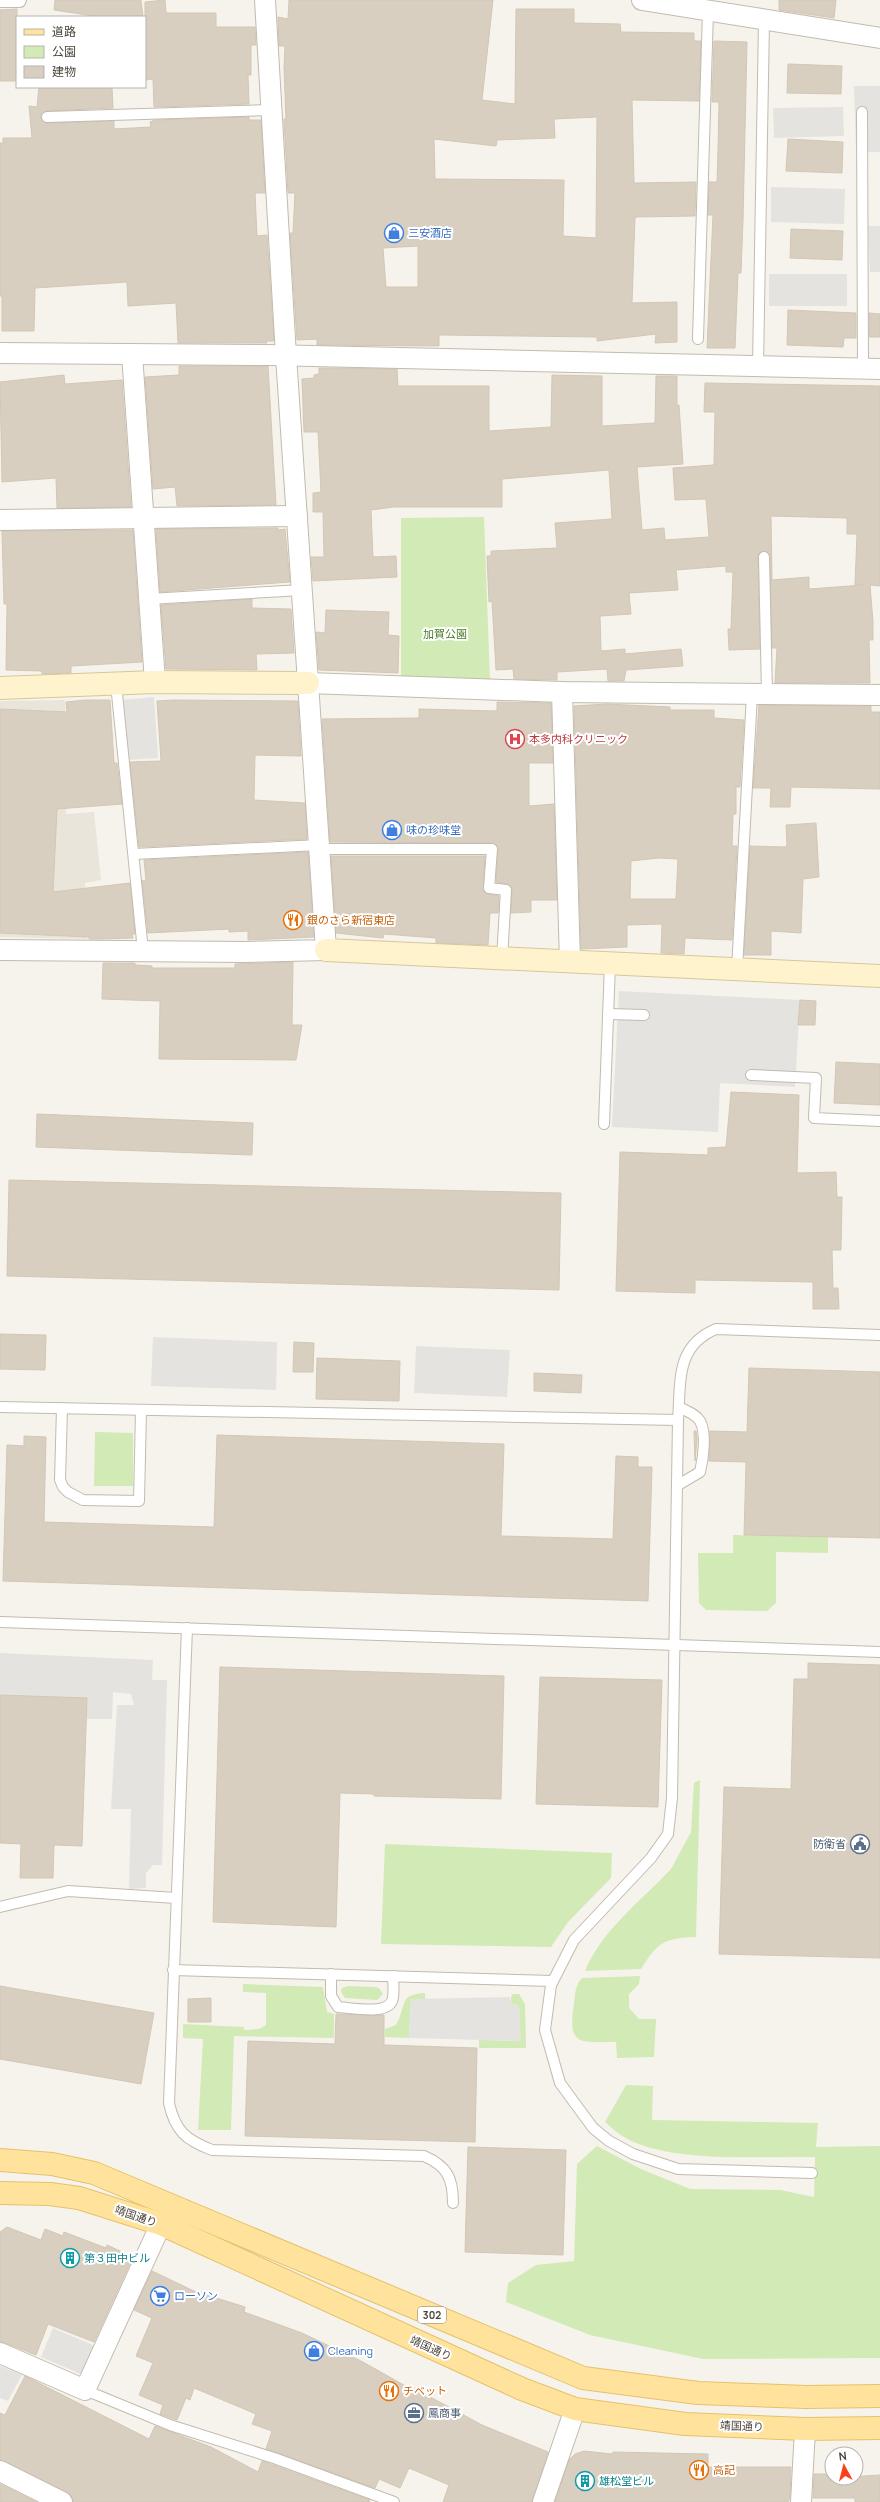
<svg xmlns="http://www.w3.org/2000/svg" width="880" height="2502" viewBox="0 0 880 2502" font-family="Manrope,'Noto Sans JP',sans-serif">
	<rect width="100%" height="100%" fill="#f6f3ec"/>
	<path fill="#eae5da" d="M65,700L66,814L94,812L101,880L85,883L87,939L0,937V701Z"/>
	<g fill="#d2eab5">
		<path d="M484,517L490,681L401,677V518Z"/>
		<path d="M95,1432L133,1433V1486H94Z"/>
		<path d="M733,1535L828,1537V1553L776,1552V1603L767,1611L706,1610L699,1603L698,1553H733Z"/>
		<path d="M700,1780L696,1937C664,1938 658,1942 641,1969L585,1971C601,1931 642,1900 671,1869L691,1832L694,1783Z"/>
		<path d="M385,1844L612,1853L611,1878L568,1922L551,1947L381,1944Z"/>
		<path d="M640,1976L639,1984L629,1994V2008L639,2019H656L654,2057L617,2058L616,2042C580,2042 567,2047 574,2004C575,1995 575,1985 582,1978Z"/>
		<path d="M243,1984L323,1987L327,2012L334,2014V2038L234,2036L231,2130H198L203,2039L183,2038V2024L244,2027V2030L259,2029L266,2025V1993L243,1992Z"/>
		<path d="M348,1986L374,1987L379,1988L383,1994L377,2000L345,1998L341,1992L342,1988Z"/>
		<path d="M425,1993V1999H411L409,2038L385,2037V2029L396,2025C407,2006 398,1994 425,1993Z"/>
		<path d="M512,1994H519L525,2004L526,2048H479V2040L520,2041L519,2006L510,2003Z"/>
		<path d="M626,2085L653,2086L652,2120L818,2123L816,2147L880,2146V2358L703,2359L590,2335L506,2302L508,2283L536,2265L574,2261L577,2164L597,2146L641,2169L690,2189L780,2190L814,2197L815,2157C763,2156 669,2164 624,2137C617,2133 611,2127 605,2122Z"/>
	</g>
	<g fill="#e5e3e0">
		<path d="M854,86H880V152H856Z"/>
		<path d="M843,107L844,136L774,138L773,108Z"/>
		<path d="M771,187L845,189L844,224L771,222Z"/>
		<path d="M868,226H880V272H870Z"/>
		<rect x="769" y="274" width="78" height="32"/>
		<path d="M154,697L158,758L127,760L122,700Z"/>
		<path d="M619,991L800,1000L795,1087L720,1083L718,1132L612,1127Z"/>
		<path d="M153,1337L277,1342L276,1390L151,1386Z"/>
		<path d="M416,1346L510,1350L507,1397L414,1393Z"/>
		<path d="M0,1653L153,1660L152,1680H167L162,1865H153L146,1873V1888L129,1889L131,1809H111L117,1705H134L131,1694L113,1692L112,1719H86L0,1695Z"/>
		<path d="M510,1997V2003L519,2006L521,2041L409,2038L411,1999Z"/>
		<path d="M53,2328L95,2346L83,2375L41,2357Z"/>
		<path d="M0,2366L22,2375L8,2401L0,2398Z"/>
	</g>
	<g fill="#d8cfc1" stroke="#d3c7b4" fill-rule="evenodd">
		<path d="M55,0H141L143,17H101L54,10Z"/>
		<path d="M165,0L166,13H216V27H255L256,45H251V75H248L249,104L154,107L153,79L145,80V2Z"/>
		<path d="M289,0H493L482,100L515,104L516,9H574V23L620,24L621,32L694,33V41H701L699,101L632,100L634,183L696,182L695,216L635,217L632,303L677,302V342L655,343L656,334L597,341V337L439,335V346L317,345V339L297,340L290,233H293L295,193H288L284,119H286L284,68L285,46H279L278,17L288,19ZM597,117L596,238L563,236L564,180L435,179L434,139L496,146L497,140L555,138L554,119ZM418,246V287H386L383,248Z"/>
		<path d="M779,0H836L834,18L779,10Z"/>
		<path d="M17,9V81H0V10Z"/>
		<path d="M714,41L747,42L743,220L741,273H738L735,348H707L713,215H708L709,182H717L718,150L719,102H712Z"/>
		<path d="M788,64L842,66L841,94L787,93Z"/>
		<path d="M39,87H112L113,108L46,111L41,117L42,121L47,123L114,121V129L151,127L150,122L155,120L249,117V120H261L265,193H255L257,236L267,235L274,341H266L267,343H178L176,303L128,306L127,282L35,288L34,331H2V296H0V143H3V138H32L29,106L37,107Z"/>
		<path d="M788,139L843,142L842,173L786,171Z"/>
		<path d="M791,229L843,231L842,260L790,258Z"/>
		<path d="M788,310L856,313V338H844L843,347L787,345Z"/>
		<path d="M869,313L880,314V337H869Z"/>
		<path d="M179,366H268L276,505L177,506L175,487L153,489L145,377L179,375Z"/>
		<path d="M319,368L397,369L398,386H489V431L551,427L552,375L602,376V426L655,423L656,376H677V405H679L683,464L637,467L642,530L664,528L665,540L709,537L706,499L675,500L673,468L714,465L715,412H704L705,383L880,386V586L870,585L873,622V640H869L870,683H775L777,648H772L770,557L764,551L760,552L758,557L760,649L729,650L728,629H731L733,572H726V566L676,570L678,590L629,593L631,614L600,616L601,651L625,649V654L681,649L683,666L626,670L624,681H608L607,669L557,672V680L514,679L513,669L496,670L492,601L489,602L487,556H491V551L557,548L555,523L612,519L609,470L502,479V507H394L371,510L373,557L396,556L397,577L313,581L311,557H324L323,512H313V493L321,492L318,432H304L302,379L314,378V375L319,374ZM771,516L847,518V534H857L855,585H863L809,589V577L772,580Z"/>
		<path d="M64,375L65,384L122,380L131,507L57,508L56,478L2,482L0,382Z"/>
		<path d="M278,528V530L285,529L290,582L160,592L156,529Z"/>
		<path d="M133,530L142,662L71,666V673L42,674V671L6,670L7,604H4L2,531Z"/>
		<path d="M252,599V608L291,609L294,653L256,654L257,670L166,669L161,605Z"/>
		<path d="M326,610L389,612L388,635L399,636L398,673L319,670L316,632L325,633Z"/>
		<path d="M85,700H110L114,763H117L122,804L57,809L53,892L130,883L135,934H132L133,938L99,939H89V937L0,933V709L67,712L66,702Z"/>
		<path d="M173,700L298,701L301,756L255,755L254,800L305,803L307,839L139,847L130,762L161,761L157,701Z"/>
		<path d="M497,702L551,703L553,763H529V806L554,804L557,900H531V912L511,913L512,888L507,884L496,882L498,849L492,843L330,842L322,719L419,718V709L497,711Z"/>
		<path d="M606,704L670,707V710H714V718L744,720L740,787H736V814H733L732,846H737L732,940L685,938L684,954L661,953L662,924L627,925V947L581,949L574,706ZM659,858L678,859L676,899H630L631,861Z"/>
		<path d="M759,705L871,706V712H880V789L791,787L790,807H770L771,788H753Z"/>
		<path d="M816,823L819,877L803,879L801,933L771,931V955H744L750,846L785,847L787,845L786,825Z"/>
		<path d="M308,852L314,937L248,940V931L229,932V929L148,933L142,881L146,880L144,860Z"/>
		<path d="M331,856H485L483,890L488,894L499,896L498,913H490L488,945L436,943V938L384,934L383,938L336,933Z"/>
		<path d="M293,962L292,1025H302L296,1060L159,1059L160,1001L102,999L103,963H135V965L152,966V968H235V964Z"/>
		<path d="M800,1000L816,1001L815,1025H798Z"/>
		<path d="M836,1062L880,1064V1105L834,1103Z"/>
		<path d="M731,1092L799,1095L797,1173L836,1172L837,1197H842L841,1250H832L833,1288H838L839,1309H813V1282L695,1280V1293L616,1291L620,1152L708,1155V1148L726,1147Z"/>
		<path d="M37,1114L253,1123L252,1155L36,1147Z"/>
		<path d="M9,1180L561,1193L559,1290L7,1276Z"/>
		<path d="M0,1334L46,1335L45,1370L0,1369Z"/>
		<path d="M294,1342L314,1343L313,1372H293Z"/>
		<path d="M317,1358L400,1361L399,1401L316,1399Z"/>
		<path d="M749,1368L880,1372V1538L744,1535L746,1462L709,1461L710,1431L747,1432Z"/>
		<path d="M534,1373L582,1375L581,1393L534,1391Z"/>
		<path d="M694,1431H696L697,1439L695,1461Z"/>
		<path d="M217,1435L504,1444L501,1536L613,1539L616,1456L638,1457V1467H652L648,1601L3,1581L7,1445L24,1446V1436L46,1437L44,1522L214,1527Z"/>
		<path d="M808,1663L880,1665V1958L719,1954L724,1787L791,1789L794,1679H808Z"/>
		<path d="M220,1667L504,1676L501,1799L374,1796V1794L340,1793L336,1927L213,1922Z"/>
		<path d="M540,1677L662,1680L658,1807L536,1804Z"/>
		<path d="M0,1695L87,1698L82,1846L54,1845L53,1878H20L21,1844L0,1843Z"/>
		<path d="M0,1986L154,2013L141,2084L0,2059Z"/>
		<path d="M211,1998V2022H188V1999Z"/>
		<path d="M336,2014L384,2015V2045L477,2048L475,2142L245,2136L248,2041L335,2044Z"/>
		<path d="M468,2147L566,2150L563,2255L465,2252Z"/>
		<path d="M7,2227L41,2240L45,2229L63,2236L64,2232L106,2248L107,2245L133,2257L94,2342L48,2324L36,2355L0,2341V2232Z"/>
		<path d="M152,2271L194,2291L245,2307L244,2312L302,2333L363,2362L409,2388L410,2386L482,2425L548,2452L532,2502H443L449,2485L409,2468L400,2488L379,2479L375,2488L266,2449L272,2431L252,2424L256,2414L194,2388L190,2400L186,2398L177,2420L160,2414L163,2405L139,2395L153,2363L136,2356L152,2318L134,2310Z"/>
		<path d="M25,2376L149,2439L155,2426L211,2447L258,2472L262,2461L370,2500L369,2502H73L67,2492L0,2460V2413L5,2415Z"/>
		<path d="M584,2451L612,2454L613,2452L708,2454V2467H791L790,2498L788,2502H555L569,2460L575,2454Z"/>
		<path d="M814,2474H832V2478L880,2475V2502H855V2498H813Z"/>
		<path d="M0,2484L36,2502H0Z"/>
	</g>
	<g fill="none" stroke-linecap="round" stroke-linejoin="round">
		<defs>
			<g id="lane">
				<path d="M0,2H20L21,0"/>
				<path d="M862,112L863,369"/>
				<path d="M47,117L271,110"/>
				<path d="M698,339L708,11"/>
				<path d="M758,366L764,21"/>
				<path d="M764,557L767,694"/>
				<path d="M149,599L302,590"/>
				<path d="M116,684L143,951"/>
				<path d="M319,849H492L489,888L506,890L502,959"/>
				<path d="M134,854L319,845"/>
				<path d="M737,970L752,694"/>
				<path d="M608,1014L644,1015"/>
				<path d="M751,1075L816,1078L814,1118L880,1121"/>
				<path d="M604,1124L610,964"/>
				<path d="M0,1407L678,1420"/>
				<path d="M62,1408L60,1480L63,1487L68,1492L83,1500L139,1501L141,1410"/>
				<path d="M678,1485L700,1472C703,1459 707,1433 700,1421C696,1414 686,1411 679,1407"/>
				<path d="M0,1622L880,1652"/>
				<path d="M187,1628L169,2103C175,2131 186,2140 212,2150L424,2156C447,2166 453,2178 453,2203"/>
				<path d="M0,1907L68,1891L176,1898"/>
				<path d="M173,1970L553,1981"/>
				<path d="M331,1974V1996L338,2007C352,2008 386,2015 392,2001C395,1994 393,1983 393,1976"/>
				<path d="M812,2173L678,2169L633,2154L609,2141L593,2128L560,2083L545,2030L551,1985L574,1940L651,1858L668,1834L672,1798L678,1420C681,1382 675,1346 716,1329L880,1335"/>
				<path d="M85,2390L170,2425L274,2458L394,2502"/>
			</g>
			<g id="street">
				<path d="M642,0L880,38"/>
				<path d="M0,353L269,355L880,369"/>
				<path d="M132,354L155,682"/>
				<path d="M0,520L297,516"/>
				<path d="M308,683L562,692L880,695"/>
				<path d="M562,692L570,962"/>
				<path d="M0,950L245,952L326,950L286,356L265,0"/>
				<path d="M0,2353L85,2390L161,2224"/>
				<path d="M0,2471L62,2502"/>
				<path d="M543,2502L575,2409"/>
				<path d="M801,2502L805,2429"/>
			</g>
			<g id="secondary">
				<path d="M0,688L155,682L308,683"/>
				<path d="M326,950L880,976"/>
			</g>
			<g id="primary">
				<path d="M0,2160L52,2164L94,2173L583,2378L698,2393L806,2397L880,2396"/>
				<path d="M0,2193L50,2194L79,2198L161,2224L522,2389L575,2409L685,2424L805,2429L880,2428"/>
			</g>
		</defs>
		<use href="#lane" stroke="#c2bbae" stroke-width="12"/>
		<use href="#street" stroke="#c2bbae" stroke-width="22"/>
		<use href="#secondary" stroke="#d6c79b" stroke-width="24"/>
		<use href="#primary" stroke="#e6c16a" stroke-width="24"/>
		<use href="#lane" stroke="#fff" stroke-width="10"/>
		<use href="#street" stroke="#fff" stroke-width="20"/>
		<use href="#secondary" stroke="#fff3cd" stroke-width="22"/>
		<use href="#primary" stroke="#ffe39c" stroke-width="22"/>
	</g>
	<defs>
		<symbol id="shop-ring" viewBox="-11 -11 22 22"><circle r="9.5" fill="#fff" stroke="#3f7fe0" stroke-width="1.5"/><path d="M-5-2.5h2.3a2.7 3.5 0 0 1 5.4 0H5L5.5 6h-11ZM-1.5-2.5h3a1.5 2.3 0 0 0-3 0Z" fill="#3f7fe0"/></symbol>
		<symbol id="hospital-ring" viewBox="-11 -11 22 22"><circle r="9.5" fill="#fff" stroke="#e0444e" stroke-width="1.5"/><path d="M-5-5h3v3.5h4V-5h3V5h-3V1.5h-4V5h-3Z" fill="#e0444e"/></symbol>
		<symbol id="restaurant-ring" viewBox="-11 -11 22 22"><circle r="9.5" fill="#fff" stroke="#e8710a" stroke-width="1.5"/><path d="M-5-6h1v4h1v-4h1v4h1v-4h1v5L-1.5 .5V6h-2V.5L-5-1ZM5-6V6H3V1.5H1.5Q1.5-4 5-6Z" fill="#e8710a"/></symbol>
		<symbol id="civic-ring" viewBox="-11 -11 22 22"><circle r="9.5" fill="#fff" stroke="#5c6f8a" stroke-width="1.5"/><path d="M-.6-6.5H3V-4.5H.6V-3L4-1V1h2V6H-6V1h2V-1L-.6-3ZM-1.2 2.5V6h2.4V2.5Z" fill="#5c6f8a"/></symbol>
		<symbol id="building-ring" viewBox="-11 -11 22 22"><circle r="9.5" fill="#fff" stroke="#0f9aa8" stroke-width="1.5"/><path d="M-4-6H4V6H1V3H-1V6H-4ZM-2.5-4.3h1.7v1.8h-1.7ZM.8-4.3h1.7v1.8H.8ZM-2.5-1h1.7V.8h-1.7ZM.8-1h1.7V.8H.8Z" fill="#0f9aa8"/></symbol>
		<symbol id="supermarket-ring" viewBox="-11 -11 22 22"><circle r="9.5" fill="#fff" stroke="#3f7fe0" stroke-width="1.5"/><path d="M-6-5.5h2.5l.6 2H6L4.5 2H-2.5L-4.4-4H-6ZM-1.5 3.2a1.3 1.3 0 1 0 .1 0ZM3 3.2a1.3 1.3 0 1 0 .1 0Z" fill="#3f7fe0"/></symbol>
		<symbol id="office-ring" viewBox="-11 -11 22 22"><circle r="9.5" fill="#fff" stroke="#5c6f8a" stroke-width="1.5"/><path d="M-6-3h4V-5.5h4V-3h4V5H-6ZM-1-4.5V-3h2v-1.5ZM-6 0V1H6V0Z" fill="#5c6f8a"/></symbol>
	</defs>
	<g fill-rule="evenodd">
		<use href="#shop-ring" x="383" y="222" width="22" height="22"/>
		<use href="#hospital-ring" x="504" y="728" width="22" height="22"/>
		<use href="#shop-ring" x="381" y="819" width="22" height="22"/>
		<use href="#restaurant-ring" x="282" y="909" width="22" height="22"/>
		<use href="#civic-ring" x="849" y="1833" width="22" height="22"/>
		<use href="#building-ring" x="59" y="2247" width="22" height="22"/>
		<use href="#supermarket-ring" x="149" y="2285" width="22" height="22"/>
		<use href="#shop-ring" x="303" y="2340" width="22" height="22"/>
		<use href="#restaurant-ring" x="378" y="2380" width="22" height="22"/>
		<use href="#office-ring" x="403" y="2402" width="22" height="22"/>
		<use href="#restaurant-ring" x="688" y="2459" width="22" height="22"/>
		<use href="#building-ring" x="574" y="2470" width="22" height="22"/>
	</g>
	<g text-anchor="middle" stroke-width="4" stroke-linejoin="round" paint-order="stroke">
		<rect fill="#fff" stroke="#817c74" stroke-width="1" x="418" y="2307" width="28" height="16" rx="3"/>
		<g font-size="10" font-weight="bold" fill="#4b4439">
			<text x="432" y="2319">302</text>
		</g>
		<g font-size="11" fill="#366cbe" stroke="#fff" text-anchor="start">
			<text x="408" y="237">三安酒店</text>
			<text x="406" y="834">味の珍味堂</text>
			<text x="174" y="2300">ローソン</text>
			<text x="328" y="2355">Cleaning</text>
		</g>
		<g font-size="11" fill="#4a7f2a" stroke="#fff">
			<text x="445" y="638">加賀公園</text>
		</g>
		<g font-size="11" fill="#be3a42" stroke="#fff" text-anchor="start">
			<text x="529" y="743">本多内科クリニック</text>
		</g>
		<g font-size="11" fill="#c56008" stroke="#fff" text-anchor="start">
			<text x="307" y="924">銀のさら新宿東店</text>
			<text x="403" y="2395">チベット</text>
			<text x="713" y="2474">高記</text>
		</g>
		<g font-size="11" fill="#4e5e75" stroke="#fff" text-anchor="end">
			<text x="846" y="1848">防衛省</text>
			<text x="428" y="2417" text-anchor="start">鳳商事</text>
		</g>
		<g font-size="11" fill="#4b4439" stroke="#fff">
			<text transform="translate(136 2216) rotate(19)" y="4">靖国通り</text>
			<text transform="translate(431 2348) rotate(24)" y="4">靖国通り</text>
			<text transform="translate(742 2426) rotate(2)" y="4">靖国通り</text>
		</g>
		<g font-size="11" fill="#0d838f" stroke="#fff" text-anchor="start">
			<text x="84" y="2262">第３田中ビル</text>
			<text x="599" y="2485">雄松堂ビル</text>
		</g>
	</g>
	<rect x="16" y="16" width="130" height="72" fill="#ffffff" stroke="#b7b4b0"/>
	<rect x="24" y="29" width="20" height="6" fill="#ffe39c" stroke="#b7b4b0"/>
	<text x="52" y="36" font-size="12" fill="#4b4439">道路</text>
	<rect x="24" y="46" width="20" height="12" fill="#d2eab5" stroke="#b7b4b0"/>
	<text x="52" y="56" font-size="12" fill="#4b4439">公園</text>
	<rect x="24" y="66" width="20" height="12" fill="#d8cfc1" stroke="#b7b4b0"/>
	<text x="52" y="76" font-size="12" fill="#4b4439">建物</text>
	<g transform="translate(844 2466) rotate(353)"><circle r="19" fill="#ffffff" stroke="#b7b4b0"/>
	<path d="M0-3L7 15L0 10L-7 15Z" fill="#fc3f1d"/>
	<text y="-6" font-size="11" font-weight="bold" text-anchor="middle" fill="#4b4439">N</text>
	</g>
</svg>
